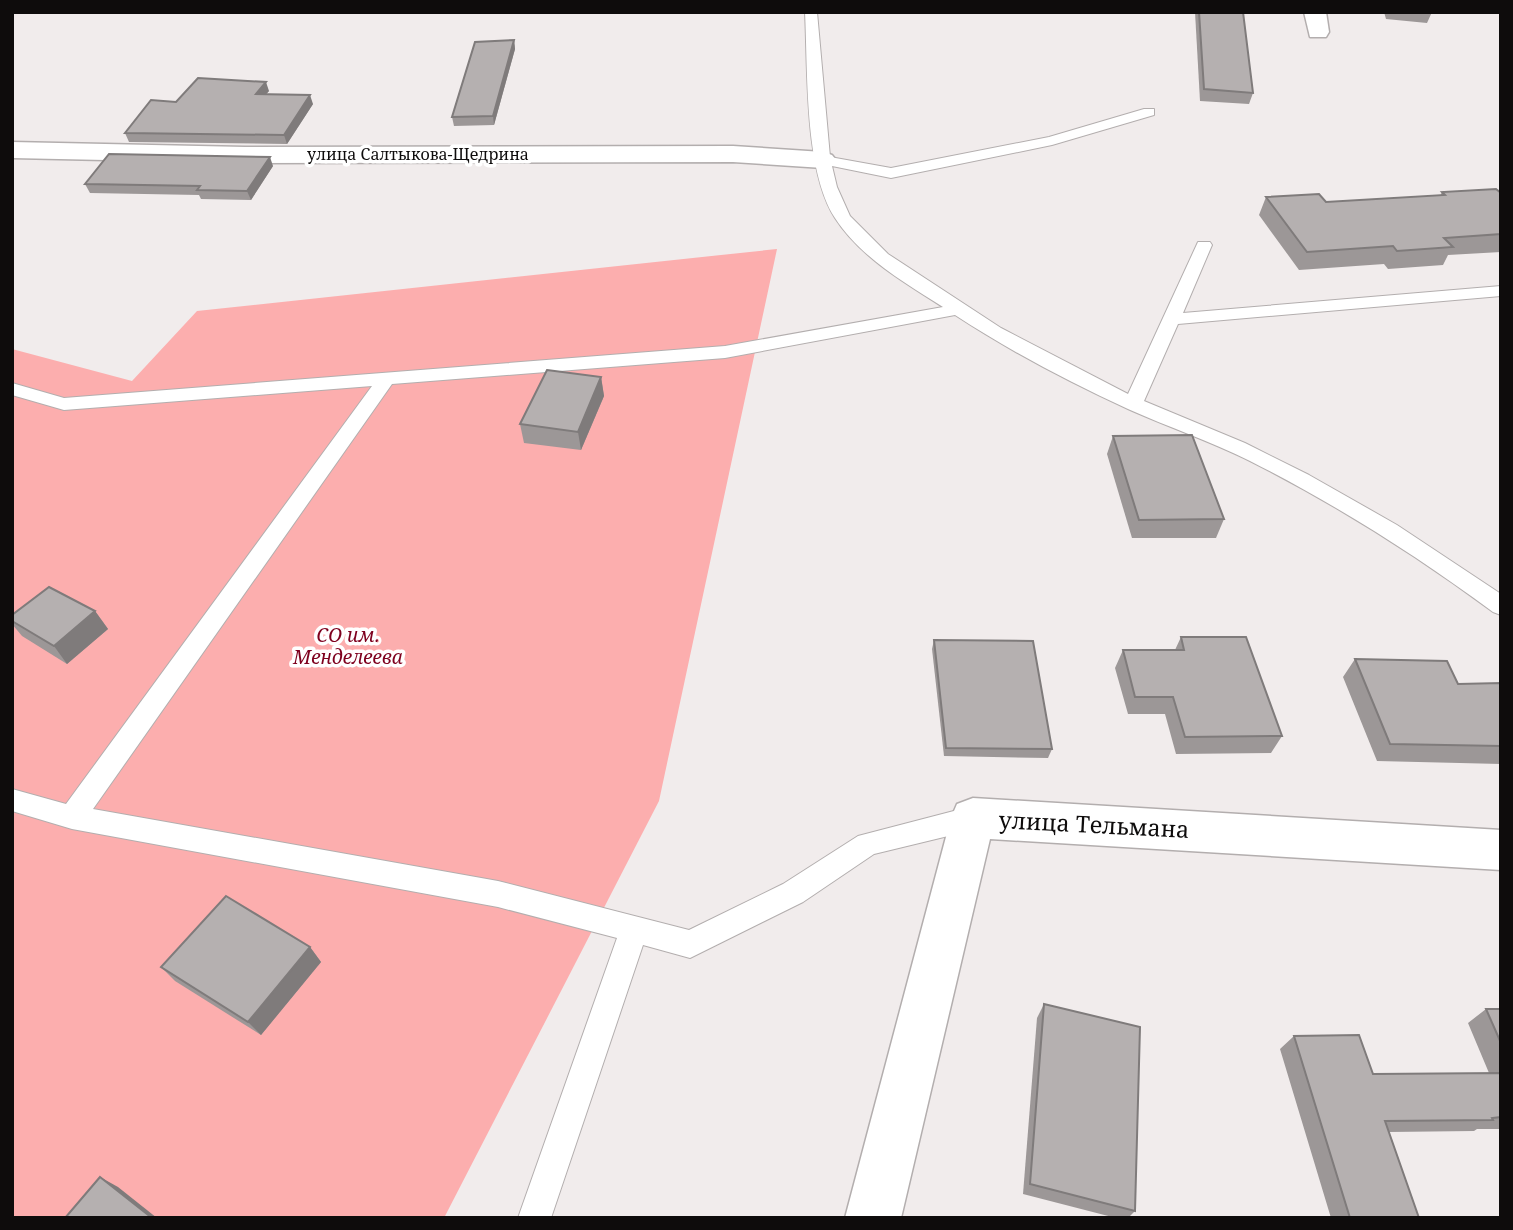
<svg xmlns="http://www.w3.org/2000/svg" width="1513" height="1230" viewBox="0 0 1513 1230" font-family="'Noto Serif',serif">
	<rect width="100%" height="100%" fill="#f1ecec"/>
	<path fill="#fcaeae" d="M777,249L659,801L444,1218H12V349L132,381L197,311Z"/>
	<g fill="none" stroke-linecap="round" stroke-linejoin="round">
		<defs>
			<path id="service" d="M805,12H817L830,157L891,168L1049,137L1144,109H1154V115L1052,145L891,178L832,166L837,187L850,216L888,254L1001,328L1128,394L1198,242H1210L1212,245L1183,313L1501,286V296L1178,324L1144,401L1245,443L1309,475L1397,525L1501,594V615L1493,612C1416,555 1335,504 1250,461C1210,441 1168,427 1128,409C1069,382 1010,351 955,315L725,358L392,384L93,809L498,881L689,930L783,884L858,836L973,806L982,810L986,818L982,826L973,830L874,854L803,902L690,958L643,945L551,1218H518L617,938L498,907L72,829L12,811V789L66,804L372,386L64,410L12,395V383L64,398L725,346L943,307C905,283 860,257 835,218C804,170 808,70 805,12Z"/>
			<g id="minor">
				<path d="M1304,12H1326L1329,32L1326,37H1310Z"/>
				<path d="M12,142L245,147L733,146L823,152L832,155L836,160L832,165L823,168L733,162L245,163L12,158Z"/>
				<path d="M973,798L1501,830V870L990,839L901,1218H845L951,818L957,804Z"/>
			</g>
		</defs>
		<use href="#service" stroke="#b3aeae" stroke-width="2"/>
		<use href="#minor" stroke="#b3aeae" stroke-width="3"/>
		<use href="#service" fill="#fff" fill-rule="evenodd"/>
		<use href="#minor" fill="#fff" fill-rule="evenodd"/>
	</g>
	<g fill="#9c9797">
		<path d="M1195,12H1243L1253,93L1249,104L1200,101Z"/>
		<path d="M1384,12H1432L1427,23L1386,19Z"/>
		<path d="M514,40L515,49L494,125L454,126L452,117Z"/>
		<path d="M269,91L266,94L313,104L287,144L129,142L125,133L176,102Z"/>
		<path d="M273,166L251,200L201,199L199,195L90,193L85,184Z"/>
		<path d="M1442,192L1501,193V252L1448,255L1443,265L1388,269L1384,264L1299,270L1259,215L1266,197L1326,202L1440,196Z"/>
		<path d="M601,377L604,396L581,450L524,443L520,424Z"/>
		<path d="M1113,436L1224,519L1216,538H1132L1107,454Z"/>
		<path d="M95,611L108,629L67,664L22,636L12,624V615Z"/>
		<path d="M1181,637L1282,736L1271,753L1176,754L1165,714H1128L1115,668L1123,650H1175Z"/>
		<path d="M934,640L1052,749L1048,758L944,756L932,649Z"/>
		<path d="M1355,659L1458,684L1501,683V764L1377,761L1343,677Z"/>
		<path d="M310,947L321,962L261,1035L175,981L161,967Z"/>
		<path d="M1044,1004L1135,1211L1128,1218H1116L1023,1194L1037,1018Z"/>
		<path d="M1486,1009H1501V1129H1477L1474,1131L1389,1132L1419,1218H1331L1280,1049L1294,1036L1373,1074L1489,1073L1468,1023Z"/>
	</g>
	<g fill="#7f7b7b">
		<path d="M514,40L515,49L494,125L493,116Z"/>
		<path d="M266,82L269,91L259,102L256,94Z"/>
		<path d="M310,95L313,104L287,144L284,135Z"/>
		<path d="M270,157L273,166L251,200L247,191Z"/>
		<path d="M601,377L604,396L581,450L578,432Z"/>
		<path d="M95,611L108,629L67,664L54,646Z"/>
		<path d="M310,947L321,962L261,1035L248,1022Z"/>
		<path d="M100,1177L118,1187L157,1218H152Z"/>
	</g>
	<g fill="#b5b0b0" stroke="#7f7b7b" stroke-width="2">
		<path d="M1199,12H1243L1253,93L1204,89Z"/>
		<path d="M514,40L493,116L452,117L475,42Z"/>
		<path d="M198,78L266,82L256,94L310,95L284,135L125,133L151,100L176,102Z"/>
		<path d="M109,154L270,157L247,191L197,190L200,186L85,184Z"/>
		<path d="M1496,189L1501,193V234L1444,238L1453,247L1397,251L1393,246L1307,252L1266,197L1319,194L1326,202L1445,195L1442,192Z"/>
		<path d="M547,370L601,377L578,432L520,424Z"/>
		<path d="M1192,435L1224,519L1139,520L1113,436Z"/>
		<path d="M49,587L95,611L54,646L12,621V615Z"/>
		<path d="M1181,637H1246L1282,736L1185,737L1173,697H1135L1123,650H1184Z"/>
		<path d="M934,640L1033,641L1052,749L946,748Z"/>
		<path d="M1355,659L1447,661L1458,684L1501,683V746L1390,744Z"/>
		<path d="M226,896L310,947L248,1022L161,967Z"/>
		<path d="M1044,1004L1140,1027L1135,1211L1030,1184Z"/>
		<path d="M1486,1009H1501V1043Z"/>
		<path d="M1359,1035L1373,1074L1501,1073V1117L1492,1118L1493,1120L1385,1121L1419,1218H1350L1294,1036Z"/>
		<path d="M100,1177L152,1218H65Z"/>
	</g>
	<g text-anchor="middle" stroke-width="7" stroke-linejoin="round" paint-order="stroke">
		<g font-size="16" fill="#0e0c0c" stroke="#fff">
			<text x="418" y="160">улица Салтыкова-Щедрина</text>
		</g>
		<g font-size="19" font-style="italic" fill="#7e001e" stroke="#fff">
			<text x="348" y="642">СО им.<tspan x="348" dy="22">Менделеева</tspan></text>
		</g>
		<g font-size="23" fill="#0e0c0c" stroke="#fff">
			<text transform="translate(1094 825) rotate(3)" y="8">улица Тельмана</text>
		</g>
	</g>
	<rect width="1513" height="1230" fill="none" stroke="#0e0c0c" stroke-width="28"/>
</svg>
